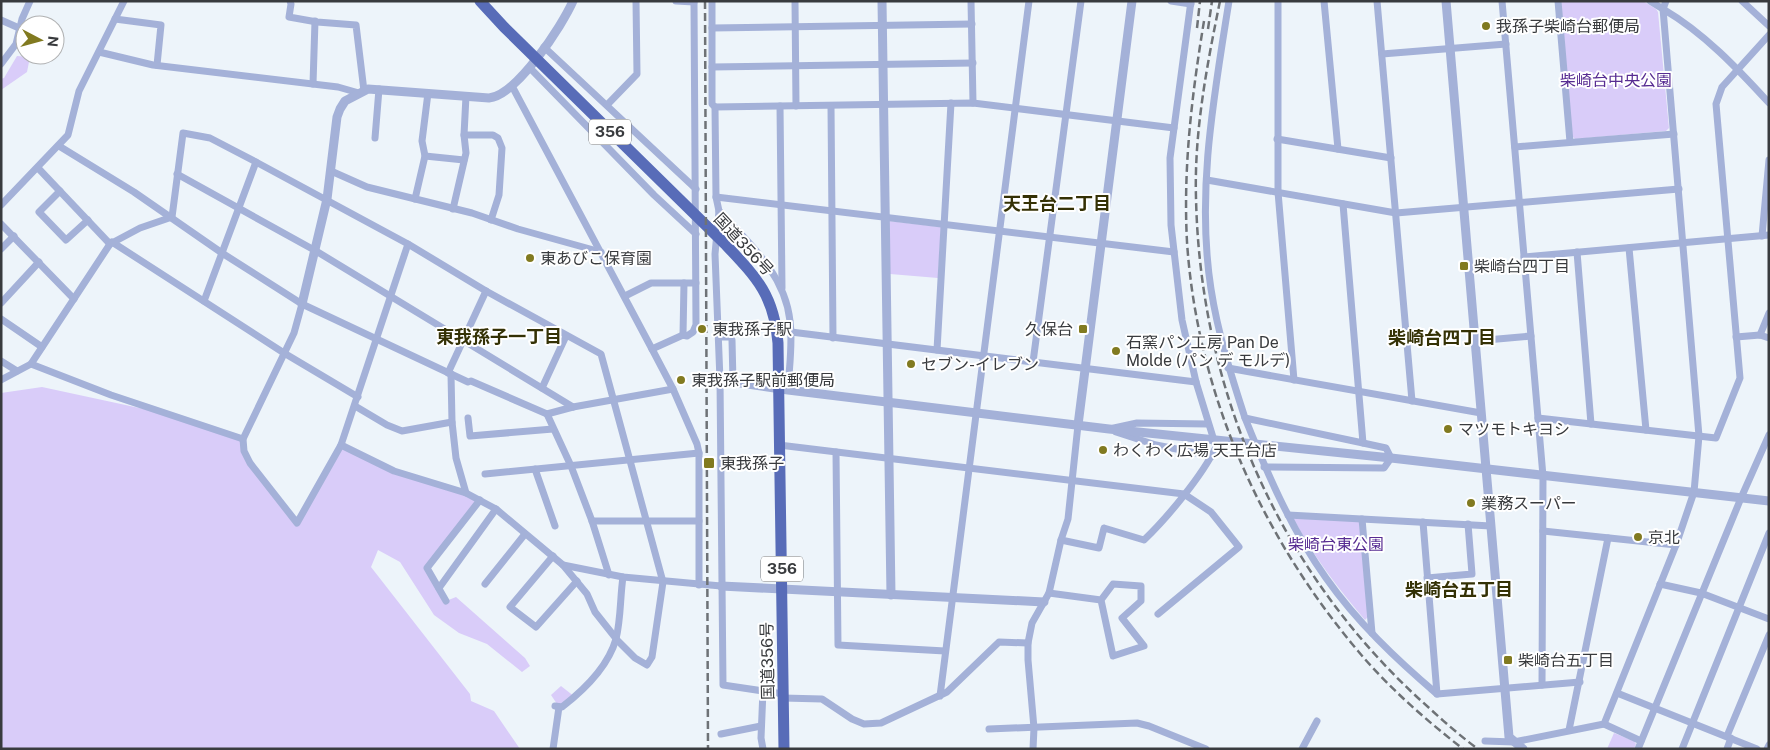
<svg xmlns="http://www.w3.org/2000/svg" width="1770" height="750" viewBox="0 0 1770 750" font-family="'Public Sans','Noto Sans JP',sans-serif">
	<rect width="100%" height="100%" fill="#edf4fa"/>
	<g fill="#d9ccf9">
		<path d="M1561,1H1643L1656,9L1658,12L1669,128L1666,131L1575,139L1572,136Z"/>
		<path d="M17,56L30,57L27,72L1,90V79L4,78Z"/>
		<path d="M889,221L941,227L938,278L890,274Z"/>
		<path d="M42,387L158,412L243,439L250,463L297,523L341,445L394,471L480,500L427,568L446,601L456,597L525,658L530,666L522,672L487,644L459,633L434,615L400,562L378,550L371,567L470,694L471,701L494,711L520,749H1V393Z"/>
		<path d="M1293,518L1359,521L1368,617L1365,620C1338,588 1313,556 1293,518Z"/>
		<path d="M561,686L575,697L559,707L551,695Z"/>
		<path d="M1614,733L1634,741L1636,744L1634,749H1607Z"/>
	</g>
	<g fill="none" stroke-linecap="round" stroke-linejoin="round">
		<g stroke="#a4b1d8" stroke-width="7">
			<path d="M290,1L291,4L289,17L317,22L356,25L364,91"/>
			<path d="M676,1L694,2"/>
			<path d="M712,1V104L715,107L716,197L719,211L715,254L720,380L723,685L783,694"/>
			<path d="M795,1L796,106"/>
			<path d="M971,1L973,103"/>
			<path d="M1081,1L1033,362L1196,382"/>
			<path d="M1171,1L1191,4"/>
			<path d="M1229,1C1214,96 1196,193 1211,289C1218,334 1231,375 1245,418L1363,443L1343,204"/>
			<path d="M1278,1V192L1294,380"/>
			<path d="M1324,1L1338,149"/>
			<path d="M1377,1L1412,401"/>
			<path d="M1502,1L1543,476L1542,685"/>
			<path d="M1558,1L1570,142"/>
			<path d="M1650,1L1663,9L1666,1"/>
			<path d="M1742,1L1769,26"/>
			<path d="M115,19L161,25L157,65"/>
			<path d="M1,20L19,28"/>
			<path d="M712,28L972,24"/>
			<path d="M544,47L696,189"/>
			<path d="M99,52L153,65L338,87L359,93"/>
			<path d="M1382,54L1506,44"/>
			<path d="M1,64L16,44L22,19L30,1"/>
			<path d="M712,67L973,63"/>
			<path d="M530,68L654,195L696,234"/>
			<path d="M313,84L315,21"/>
			<path d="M512,86L652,349L673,389L697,444L699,453V585"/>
			<path d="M607,105L637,74L636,1"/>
			<path d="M780,106L782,288"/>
			<path d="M831,106L833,338"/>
			<path d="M715,107L973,103L1174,128"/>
			<path d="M464,135H493L498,138L502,148L499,195L491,220"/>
			<path d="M375,138L379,89"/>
			<path d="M1277,139L1391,158"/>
			<path d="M59,146L134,192L222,253L302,304L468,382L471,381L547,414L573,407L673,389"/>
			<path d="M1515,147L1674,134"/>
			<path d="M425,156L464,160"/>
			<path d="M38,168L110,244"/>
			<path d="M331,171L367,187L472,213L518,229L601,252"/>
			<path d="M177,174L316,251L573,407"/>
			<path d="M1207,180L1396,213L1679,189"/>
			<path d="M60,191L39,212L66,240L88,220"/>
			<path d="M716,197L1174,252"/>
			<path d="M415,199L425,156L422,141L428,93"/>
			<path d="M1,205L68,135L79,91L124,1"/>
			<path d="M453,209L466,153L464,135L466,96"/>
			<path d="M719,211C749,243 785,274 790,321C793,344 789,368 788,390"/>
			<path d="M1,224L74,299"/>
			<path d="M1762,236L1769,160"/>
			<path d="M112,242L284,353L358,397"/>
			<path d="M1629,248L1646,430"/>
			<path d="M1,249L14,236"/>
			<path d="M1577,252L1591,424"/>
			<path d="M1524,257L1769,235"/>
			<path d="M625,296L651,283H696"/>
			<path d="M204,301L256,162"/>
			<path d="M1,303L39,262"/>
			<path d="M302,304L294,333L243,439L244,451L250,463L297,523L341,445L408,244"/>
			<path d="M1,319L42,347"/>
			<path d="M791,332L1033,362"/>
			<path d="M683,335L684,283"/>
			<path d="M1760,335L1769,313"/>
			<path d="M719,337H731L732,340L733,382"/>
			<path d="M1736,337L1760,335L1769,338"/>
			<path d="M1475,341L1531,336"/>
			<path d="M652,349L683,335L687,336L693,332L696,325L694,1"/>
			<path d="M937,350L951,103"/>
			<path d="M1,361L17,371"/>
			<path d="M31,364L111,395L243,439"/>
			<path d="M1228,368L1481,413"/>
			<path d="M448,373L486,291"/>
			<path d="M1,380L31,364L110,244L140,228L172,217L183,133L210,138L256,162L408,244L486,291L601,354L663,582L652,657L647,665L635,658L618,641L595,612L587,594L563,565L496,509L466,493L456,458L452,422L451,374"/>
			<path d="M542,388L566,336"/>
			<path d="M355,406L387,425L402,431L452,422"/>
			<path d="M547,414L571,466L592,521L609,575"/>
			<path d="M468,418L470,436L553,429"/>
			<path d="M1245,418C1267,473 1291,529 1326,578C1357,622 1396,659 1437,694L1580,682"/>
			<path d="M1538,418L1716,438L1740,378L1716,104L1722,87L1769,35"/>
			<path d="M1114,428L1137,423L1208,424"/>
			<path d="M1116,432L1156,445L1212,456"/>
			<path d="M341,445L394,471L466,493"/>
			<path d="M779,445L1184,494L1211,512L1239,547L1158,614"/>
			<path d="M836,452L838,645L945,651"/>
			<path d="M1264,467L1384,468L1391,458L1386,448L1363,443"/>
			<path d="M535,469L555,526"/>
			<path d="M485,474L699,453"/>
			<path d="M1288,515L1491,526"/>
			<path d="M1362,519L1372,633"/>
			<path d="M592,521H699"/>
			<path d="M1423,522L1437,694"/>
			<path d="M1543,531L1676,545"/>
			<path d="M1061,540L1099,548L1104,528L1144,540C1167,518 1202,476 1216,447L1196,382L1182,320L1171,225L1170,158L1191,1"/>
			<path d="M553,556L510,607L536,627L577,581"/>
			<path d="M563,565L623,577L721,586"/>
			<path d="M1427,578L1472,574L1468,524"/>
			<path d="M485,584L525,534"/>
			<path d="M1660,584L1701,593L1769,619"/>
			<path d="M439,588L496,509"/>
			<path d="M1049,593L1101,600L1113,656L1144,646L1122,618L1141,601V586L1113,584L1101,600"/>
			<path d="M446,601L427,568L480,500"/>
			<path d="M763,690L761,738L763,749"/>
			<path d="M1617,693L1757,749"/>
			<path d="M940,696L1029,1"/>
			<path d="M783,698L822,699L852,719L864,724L881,723L947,692L999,642L1028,643"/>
			<path d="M555,706L562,707C584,690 608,667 616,639C621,619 620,597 623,577"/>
			<path d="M1604,724L1641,741"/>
			<path d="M989,729L1137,723L1149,726L1206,749"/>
			<path d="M1569,730L1608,538"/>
			<path d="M721,734L761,726"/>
			<path d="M1727,736L1769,635"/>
			<path d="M1485,741L1514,742L1604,724L1676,545L1694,492L1699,436L1663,9C1704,33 1737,68 1769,103"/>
			<path d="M553,749L559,707"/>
			<path d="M1033,749L1034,728L1028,660V643L1032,623L1049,593L1061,540L1068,519L1078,425"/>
			<path d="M1302,749L1317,721"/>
			<path d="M1638,749L1741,498L1769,435"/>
			<path d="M1682,749L1769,533"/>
			<path d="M1727,749L1731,738"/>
			<path d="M1767,749L1769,745"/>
		</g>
		<g stroke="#a4b1d8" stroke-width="9">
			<path d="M882,1L891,595"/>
			<path d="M1446,1L1509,737L1523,749"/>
			<path d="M302,304L327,199L337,117L340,109L345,101L368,89L489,98C517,95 562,26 573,1"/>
			<path d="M720,380L788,390L1109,429L1391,458L1769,501"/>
			<path d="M1078,425L1132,1"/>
			<path d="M721,586L1044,602"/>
		</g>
		<path stroke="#586cb8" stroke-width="11" d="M480,1L504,27L725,244C757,278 774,295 778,343L784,749"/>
		<g stroke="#6e7276" stroke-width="2.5" stroke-dasharray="8 4" stroke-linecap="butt">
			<path d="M705,1L708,749"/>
			<path d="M1220,1C1207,65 1194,132 1196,198C1200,388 1277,567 1417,697C1437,715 1456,733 1478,749"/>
			<path d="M1204,21C1192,94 1183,167 1187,242C1197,393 1261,536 1358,651C1389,688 1426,720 1463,749"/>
			<path d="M1197,28L1200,1"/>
			<path d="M1208,29L1212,1"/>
		</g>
	</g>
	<g fill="#817a20" stroke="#fff" stroke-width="2">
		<circle cx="1486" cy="26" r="5"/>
		<circle cx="530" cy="258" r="5"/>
		<rect x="1459" y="261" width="10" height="10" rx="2.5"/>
		<circle cx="702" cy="329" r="5"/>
		<rect x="1078" y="324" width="10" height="10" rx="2.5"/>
		<circle cx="1116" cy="351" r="5"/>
		<circle cx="911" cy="364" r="5"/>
		<circle cx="681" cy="380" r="5"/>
		<circle cx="1448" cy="429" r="5"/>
		<circle cx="1103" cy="450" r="5"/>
		<rect x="703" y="457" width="12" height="12" rx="2.5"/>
		<circle cx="1471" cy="503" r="5"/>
		<circle cx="1638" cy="537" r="5"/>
		<rect x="1503" y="655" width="10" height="10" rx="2.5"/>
	</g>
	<g text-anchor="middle" stroke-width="4" stroke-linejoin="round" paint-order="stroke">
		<g fill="#fff" stroke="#747678" stroke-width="1">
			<rect x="589" y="119.5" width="42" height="25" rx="4"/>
			<rect x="761" y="556.5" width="42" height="25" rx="4"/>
		</g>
		<g font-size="15" font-weight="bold" fill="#393b3e">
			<text x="610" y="137">356</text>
			<text x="782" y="574">356</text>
		</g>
		<g font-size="16" fill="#393b3e" stroke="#fff" text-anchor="start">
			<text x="1496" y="32">我孫子柴崎台郵便局</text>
			<text x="540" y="264">東あびこ保育園</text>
			<text x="1474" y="272">柴崎台四丁目</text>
			<text x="712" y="335">東我孫子駅</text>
			<text x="1073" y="335" text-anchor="end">久保台</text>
			<text x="1126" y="348">石窯パン工房 Pan De<tspan x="1126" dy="18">Molde (パン デ モルデ)</tspan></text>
			<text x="921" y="370">セブン-イレブン</text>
			<text x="691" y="386">東我孫子駅前郵便局</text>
			<text x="1458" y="435">マツモトキヨシ</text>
			<text x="1113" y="456">わくわく広場 天王台店</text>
			<text x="720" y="469">東我孫子</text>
			<text x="1481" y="509">業務スーパー</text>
			<text x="1648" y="543">京北</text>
			<text x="1518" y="666">柴崎台五丁目</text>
		</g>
		<g font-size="16" fill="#572c92" stroke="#fff">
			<text x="1616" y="86">柴崎台中央公園</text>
			<text x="1336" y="550">柴崎台東公園</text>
		</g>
		<g font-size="16" fill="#393b3e" stroke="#fff">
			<text transform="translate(744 244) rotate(47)" y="6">国道356号</text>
			<text transform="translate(767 661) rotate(-91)" y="6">国道356号</text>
		</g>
		<g font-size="18" font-weight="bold" fill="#343105" stroke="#fff">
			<text x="1057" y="210">天王台二丁目</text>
			<text x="499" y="343">東我孫子一丁目</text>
			<text x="1442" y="344">柴崎台四丁目</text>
			<text x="1459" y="596">柴崎台五丁目</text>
		</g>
	</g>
	<rect width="1770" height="750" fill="none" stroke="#393b3e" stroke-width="5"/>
	<g transform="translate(40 40) rotate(96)"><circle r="24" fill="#ffffff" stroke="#b0b1b2"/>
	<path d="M0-4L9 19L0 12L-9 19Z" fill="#817a20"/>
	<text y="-8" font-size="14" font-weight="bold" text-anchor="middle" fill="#393b3e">N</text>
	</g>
</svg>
